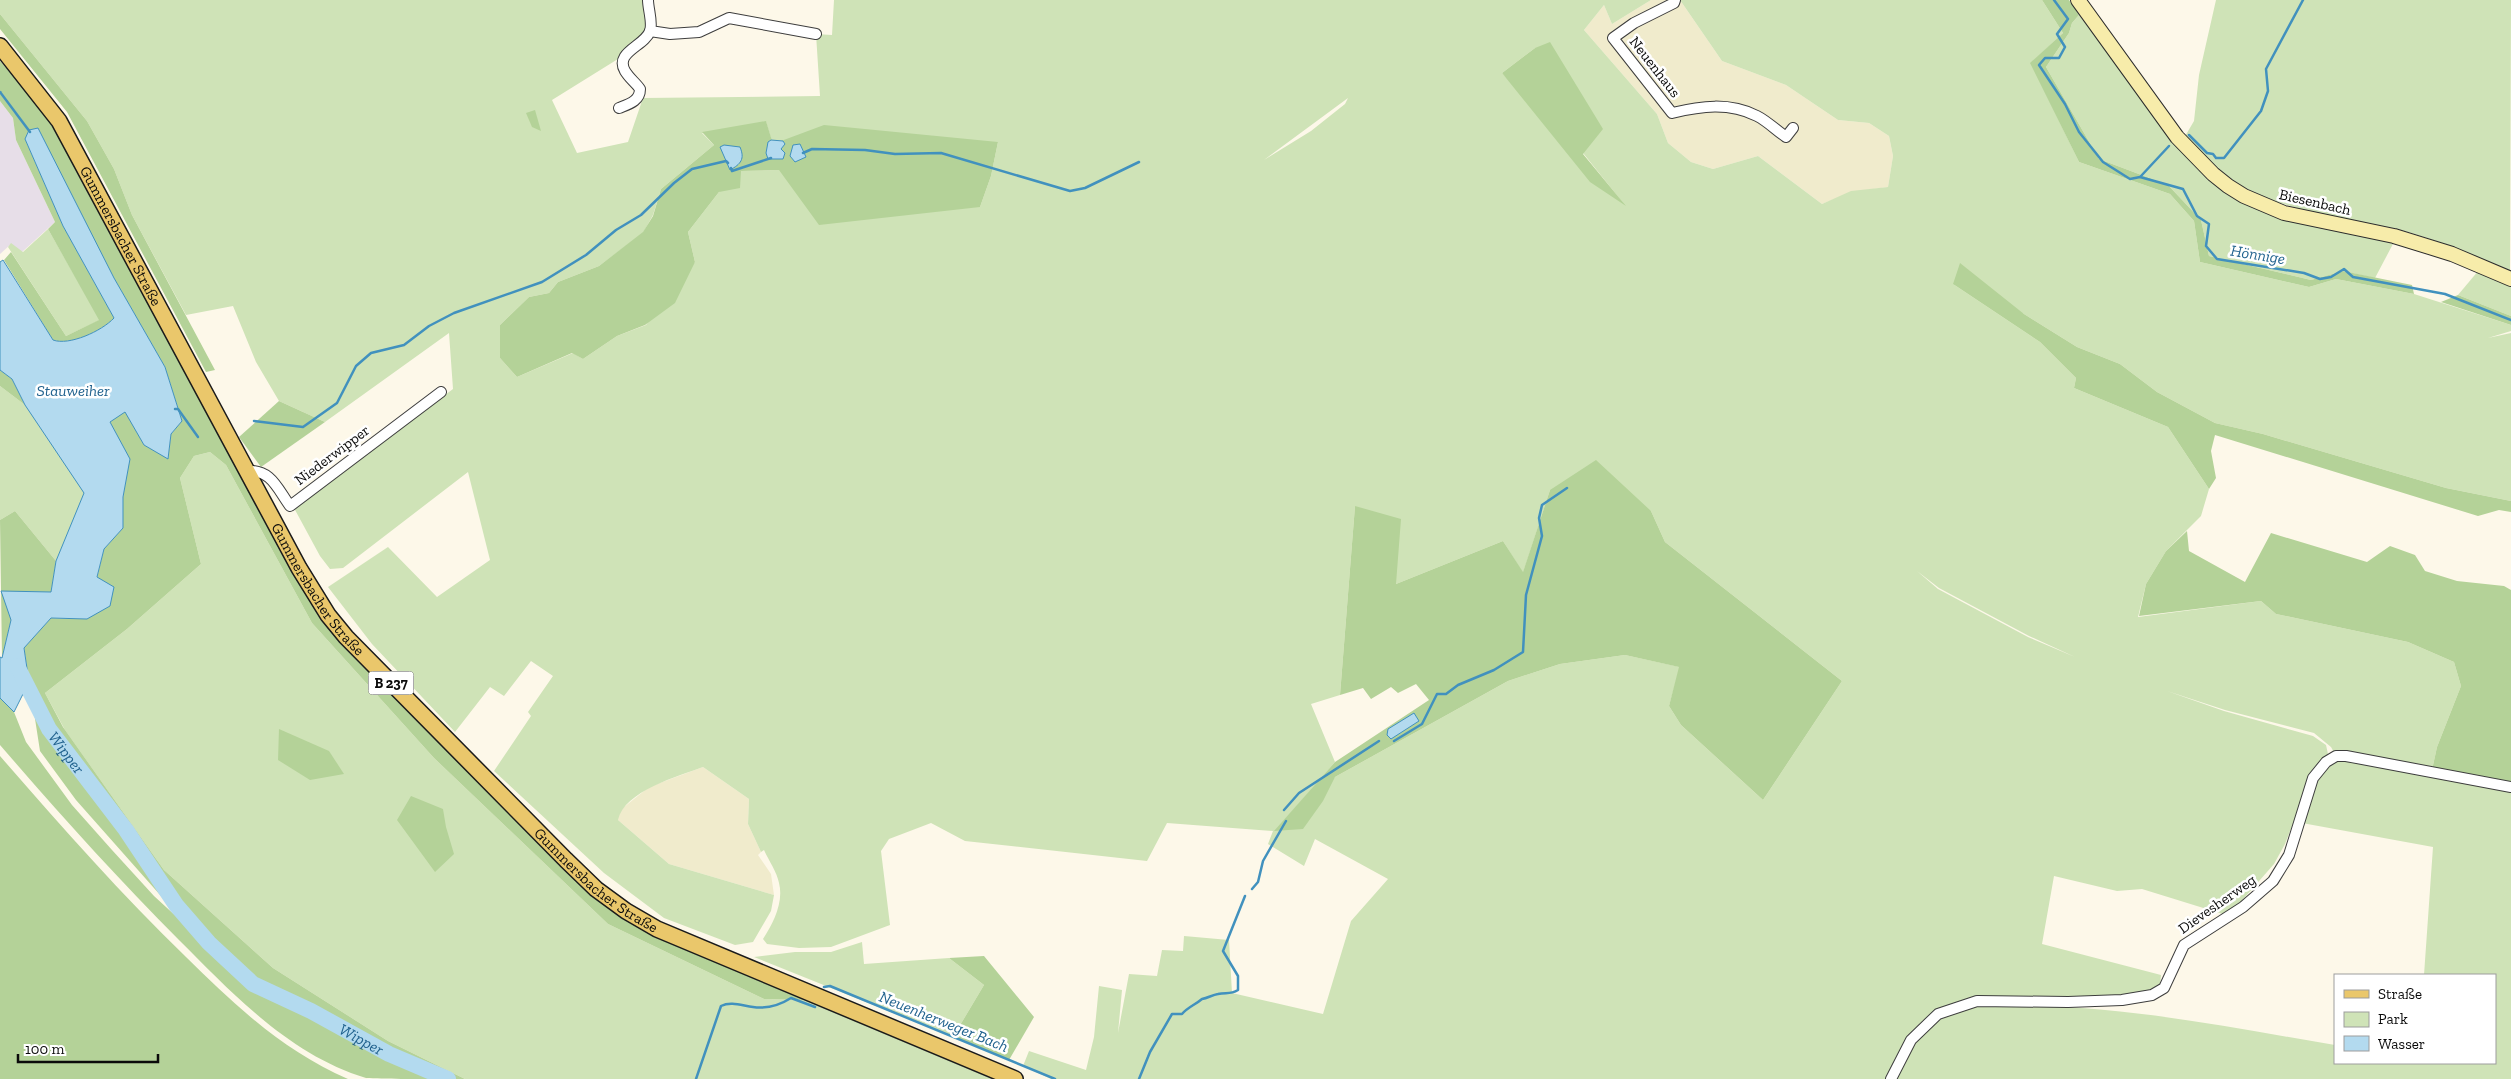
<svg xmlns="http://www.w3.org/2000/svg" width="2511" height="1079" viewBox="0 0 2511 1079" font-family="'Zilla Slab',serif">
	<rect width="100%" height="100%" fill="#fdf8e9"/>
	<path fill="#e7dee8" d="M0,101L13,118L16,140L55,222L22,252L11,244L0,254Z"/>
	<g fill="#f0ebcc">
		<path d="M1651,0H1680L1722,61L1786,85L1838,120L1869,123L1889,136L1893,156L1888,187L1852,192L1822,204L1758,156L1713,169L1691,162L1668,143L1657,114L1584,30L1604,5L1612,24Z"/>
		<path d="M703,767L749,799L748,824L761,852L758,855L771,874L774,895L669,864L618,820L619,811L649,787Z"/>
	</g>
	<g fill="#cfe3b7" fill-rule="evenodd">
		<path d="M0,0H645L646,29L626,54L552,100L577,153L628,142L643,98L820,96L816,34L832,35L834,0H1651L1612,24L1604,5L1584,30L1657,114L1668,143L1691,162L1713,169L1758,156L1822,204L1851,191L1888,187L1893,156L1889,136L1869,123L1838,120L1786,85L1722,61L1680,0H2042L2063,33L2031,63L2079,162L2170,194L2194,221L2200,262L2309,287L2336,279L2414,294L2511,325V331L2488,338L2511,333V501L2446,488L2263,434L2215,423L2157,392L2120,364L2077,347L2024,314L1953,284L2040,342L2076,378L2074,388L2168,427L2209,489L2201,516L2166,551L2146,584L2138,617L2261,601L2276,614L2408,642L2454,662L2461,686L2437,747L2432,770L2336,756L2331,747L2314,733L2225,710L2167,691L2224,711L2313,736L2326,745L2328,754L2311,777L2285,844L2274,864L2238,905L2226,915L2142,889L2117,891L2054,876L2042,944L2161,975L2160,986L2132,996L1978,999L1937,1012L1888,1079H1051L1023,1066L1029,1051L1086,1070L1094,1037L1099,986L1122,990L1118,1033L1129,974L1157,976L1162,950L1183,951L1184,936L1229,940L1232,993L1323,1014L1351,921L1388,879L1315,839L1304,866L1268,844L1273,831L1167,823L1147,861L965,841L931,823L889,839L881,851L890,925L831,947L799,948L767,944L763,939C773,924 784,902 779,883C777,872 769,861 764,850L761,852L748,824L749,799L703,767C679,776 624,791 618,820L669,864L774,895L771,911L753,942L735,945L664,918L604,873L494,771L531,716L528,712L553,676L531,661L504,696L490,687L455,732L372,644L328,587L388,547L437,597L490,560L468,472L343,568L330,569L320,556L294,508L453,389L449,333L325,422L279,401L256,362L233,306L186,315L132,215L114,169L87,121L0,14ZM1535,48L1583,153L1624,204L1502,73ZM1348,98L1345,104L1311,131L1264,160ZM766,122L773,145L998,142L991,176L980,207L779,170L740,171L719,192L688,232L695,262L646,325L617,336L583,359L573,353L517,377L500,358V325L529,297L549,293L558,282L599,266L643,233L653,215L661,189L714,145L702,133ZM1550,490L1651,511L1665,542L1842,681L1763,800L1681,725L1669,706L1680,667L1625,655L1560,664L1508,681L1335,777L1275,831L1335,762L1311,704L1340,695L1355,506L1396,584L1503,541L1523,573ZM1917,571L1939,588L2029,636L2075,657L2028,637L1938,589Z"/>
		<path d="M2216,0H2511L2510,272C2474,255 2439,240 2400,230C2337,214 2266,212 2214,167C2203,158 2194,147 2184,138L2194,121L2199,75Z"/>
		<path d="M2079,15L2173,140L2207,178L2240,201L2394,242L2375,278L2343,271L2311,280L2209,256L2201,220L2168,185L2099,159L2046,67L2069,33L2072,23Z"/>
		<path d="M48,229L100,320L66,336L8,247L11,243L23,252Z"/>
		<path d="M2479,270L2511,286V316L2458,295Z"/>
		<path d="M0,386L25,405L85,493L56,561L15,511L0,520Z"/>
		<path d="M210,452L226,465L312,623L434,758L608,924L764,999L805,1000L993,1079H465L388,1041L273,968L164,870L65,730L45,693L127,629L201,564L180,478L194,456Z"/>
		<path d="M2345,759L2511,790V1079H1895C1907,1057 1918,1032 1940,1019C1967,1003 2000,1006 2029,1006C2133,1007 2233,1028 2335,1045V1063H2495V975H2424L2433,847L2302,823C2310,796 2312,766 2345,759Z"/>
		<path d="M862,942L864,964L949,958L984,985L953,1037L754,957L795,952H831Z"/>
	</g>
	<g fill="#b4d298">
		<path d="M2042,0H2069L2079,15L2072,23L2069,33L2046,67L2099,159L2168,185L2201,220L2209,256L2311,280L2343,271L2412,285L2414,294L2336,279L2309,287L2200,262L2194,221L2170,194L2079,162L2030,63L2063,33Z"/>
		<path d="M0,14L87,121L114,169L132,215L215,370L206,372L67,112L0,29Z"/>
		<path d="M1550,42L1603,129L1583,154L1626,206L1590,182L1502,73L1535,48Z"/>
		<path d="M0,61L38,104L63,143L308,597L346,646L590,891L716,960L805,1000L764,999L608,924L434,758L312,623L226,465L210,452L194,456L180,478L201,564L127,629L45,693L63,727L164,870L273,968L388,1041L465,1079H452L385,1053L254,982L161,896L76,800L40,751L24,648L51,618L87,619L104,549L123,528V497L129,459L110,422L125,411L144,445L168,458L171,434L182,421L165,367L29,130L25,139L63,226L114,318C102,331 70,346 53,340L4,260L11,252L66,336L99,320L48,229L55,222L16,140L13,118L0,101Z"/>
		<path d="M535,110L541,131L532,127L526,113Z"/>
		<path d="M766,121L773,144L824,125L998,142L991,176L980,207L819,225L779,170L741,171L740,188L719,192L688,232L695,262L675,303L645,325L617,336L583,359L572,353L517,377L500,358V325L529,297L549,293L558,282L599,266L643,232L653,216L661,189L714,145L702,132Z"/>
		<path d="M1960,263L2024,314L2077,347L2120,364L2157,392L2215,423L2263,434L2446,488L2511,501V512L2499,510L2478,516L2215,435L2211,451L2216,478L2209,489L2168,427L2074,388L2076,378L2040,342L1953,284Z"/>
		<path d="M2458,295L2511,316V325L2441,302Z"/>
		<path d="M0,370L12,379L25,405L0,386Z"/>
		<path d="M279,401L325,422L261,467L239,437Z"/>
		<path d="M1596,460L1651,511L1665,542L1842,681L1763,800L1681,725L1669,706L1679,667L1625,655L1560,664L1508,681L1335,777L1323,801L1303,829L1274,831L1335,762L1429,700L1416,684L1398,693L1391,687L1371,699L1363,688L1340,695L1355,506L1401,519L1396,584L1503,541L1523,572L1550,490Z"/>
		<path d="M15,511L56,561L51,592L11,620L2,658L0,520Z"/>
		<path d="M2187,531L2189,551L2245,582L2271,533L2367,562L2390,546L2415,555L2425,571L2457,581L2504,586L2511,590V784L2432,770L2437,747L2461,686L2454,662L2408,642L2276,614L2261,601L2139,616L2146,584L2166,551Z"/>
		<path d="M0,698L14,712L26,742L72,805L112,850L154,896L252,986L386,1059L438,1079C420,1079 382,1079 366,1078C290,1055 234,995 179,940C117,878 58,812 0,745Z"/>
		<path d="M279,729L329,751L344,774L310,780L278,760Z"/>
		<path d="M0,756C60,825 120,893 186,957C236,1006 283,1051 348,1079H0Z"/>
		<path d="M411,796L443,809L446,827L454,854L435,872L397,820Z"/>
		<path d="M984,956L1034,1017L1009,1060L953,1037L984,985L949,958Z"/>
	</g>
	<g fill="#b3daef" stroke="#4191be">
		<path d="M38,128L114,278L165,367L182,421L171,434L168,459L144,445L125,412L110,422L130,459L123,497V528L104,549L97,577L114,587L110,606L87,619L51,618L24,648L29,682L14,712L0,698V657L2,658L11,620L1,591L51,592L56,561L84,493L25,405L12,379L0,370V262L3,260L53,340C69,346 102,331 114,318L63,226L25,139L29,130Z"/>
		<path d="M771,140L783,141L785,144L781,149L785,153L783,159H768L766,153L768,142Z"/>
		<path d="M800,144L806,157L795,162L790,156L793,145Z"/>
		<path d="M724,145L740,147C745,159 741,164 730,170L720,147Z"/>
		<path d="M1414,713L1419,721L1391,739L1387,735L1388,729Z"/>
	</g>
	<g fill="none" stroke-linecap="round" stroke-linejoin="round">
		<g stroke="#4191be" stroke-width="2.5">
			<path d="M2054,0L2068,19L2057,34L2065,47L2059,58H2045L2039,65L2065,104L2079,132L2103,162L2130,179L2140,177L2183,189L2197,216L2209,224L2206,246L2217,259L2304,273L2320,279L2331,277L2344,269L2353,277L2445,294L2511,320"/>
			<path d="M0,92L30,132"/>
			<path d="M2189,135L2207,153L2213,154L2216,158H2224L2261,111L2268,91L2266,69L2303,0"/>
			<path d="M803,153L812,149L865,150L895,154L941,153L1070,191L1085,188L1139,162"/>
			<path d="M731,168L732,171L771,158"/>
			<path d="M2141,176L2169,146"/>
			<path d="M175,409H178L198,437"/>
			<path d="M254,421L303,427L337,403L356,366L371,353L404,345L429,326L454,313L542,282L586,255L616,230L641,215L674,183L692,169L726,161L728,163"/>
			<path d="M1394,741L1422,724L1437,694H1446L1458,685L1494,670L1523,652L1526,595L1542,536L1539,518L1542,505L1567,488"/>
			<path d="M1284,810L1299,793L1379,741"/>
			<path d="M1252,889L1258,882L1263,861L1286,821"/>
			<path d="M824,987L830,986L1055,1079"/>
			<path d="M696,1079L721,1006C731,1001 743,1006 753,1007C767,1009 780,1005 791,998L815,1007"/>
			<path d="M1139,1079L1150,1052L1172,1014H1182C1188,1007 1195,1005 1202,999C1208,998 1212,995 1218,994C1226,992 1230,995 1238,990V976L1223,951L1245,896"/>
		</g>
		<path stroke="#b3daef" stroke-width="16" id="s1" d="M17,666L49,729L126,830L176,905L209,943L253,984L311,1011L389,1054L448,1079"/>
		<defs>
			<g id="minor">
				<path d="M1675,0L1674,3L1634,23L1613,38L1672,113C1701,106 1729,102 1757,116C1767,121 1776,130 1786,137L1793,128"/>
				<path d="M650,31L670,34L699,32L729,18L816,34"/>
				<path d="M619,108C629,104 640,101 640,89C636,83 629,78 625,71C614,52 645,46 650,31C653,23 648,9 648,0"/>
				<path d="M246,471C271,469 277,488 290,506L441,392"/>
				<path d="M1891,1079L1911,1040L1938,1014L1977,1001L2068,1002L2122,1000L2152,995L2164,988L2184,945L2243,907L2273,881L2289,855L2313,778L2326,762L2336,756H2346L2511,787"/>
			</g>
			<path id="secondary" d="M2078,0L2177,137L2213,174L2228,186L2244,196L2284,213L2394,236L2452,254L2511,279"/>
			<g id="primary">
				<path id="s2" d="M0,46L59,121L299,568L328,615L346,637L566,860L596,889L626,911L657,929L1015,1079"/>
			</g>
		</defs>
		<use href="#minor" stroke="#3d3d3d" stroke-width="12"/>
		<use href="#secondary" stroke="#2c2c2c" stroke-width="16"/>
		<use href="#primary" stroke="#1b1b1b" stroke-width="18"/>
		<use href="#minor" stroke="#fff" stroke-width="10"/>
		<use href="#secondary" stroke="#f7ecaa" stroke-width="14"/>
		<use href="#primary" stroke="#eac76b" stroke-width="15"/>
	</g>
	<g text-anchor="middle" stroke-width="5" stroke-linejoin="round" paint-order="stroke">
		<rect fill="#fff" stroke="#545454" stroke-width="1" x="368.5" y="671.5" width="45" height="23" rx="4"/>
		<g font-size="14" font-weight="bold" fill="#0a0a0a">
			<text x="391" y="688">B 237</text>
		</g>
		<g font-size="15" fill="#0a0a0a" stroke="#fff">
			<text transform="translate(1655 67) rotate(52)" y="5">Neuenhaus</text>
			<text transform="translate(2315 202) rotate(13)" y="5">Biesenbach</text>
			<text dy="5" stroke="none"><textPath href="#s2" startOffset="226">Gummersbacher Straße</textPath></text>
			<text transform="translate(332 455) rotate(-37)" y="5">Niederwipper</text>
			<text dy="5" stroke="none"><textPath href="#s2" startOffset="631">Gummersbacher Straße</textPath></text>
			<text dy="5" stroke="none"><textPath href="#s2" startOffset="1036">Gummersbacher Straße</textPath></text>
			<text transform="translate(2217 904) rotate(-35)" y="5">Dievesherweg</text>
		</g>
		<g font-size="16" font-style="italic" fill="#21628e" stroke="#fff">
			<text transform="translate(2258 254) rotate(9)" y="6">Hönnige</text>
			<text x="73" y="396">Stauweiher</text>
			<text dy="6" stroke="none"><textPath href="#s1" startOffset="100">Wipper</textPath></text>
			<text transform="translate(944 1021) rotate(22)" y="6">Neuenherweger Bach</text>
			<text dy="6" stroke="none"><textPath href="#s1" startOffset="520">Wipper</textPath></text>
		</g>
	</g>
	<rect x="2334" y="974" width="162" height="90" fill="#ffffff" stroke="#9d9d9d"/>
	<rect x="2344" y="990" width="25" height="8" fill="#eac76b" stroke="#9d9d9d"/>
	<text x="2378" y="999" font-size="15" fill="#0a0a0a">Straße</text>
	<rect x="2344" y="1012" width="25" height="15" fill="#cfe3b7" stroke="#9d9d9d"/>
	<text x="2378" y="1024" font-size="15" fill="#0a0a0a">Park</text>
	<rect x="2344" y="1036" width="25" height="15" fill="#b3daef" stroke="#9d9d9d"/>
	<text x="2378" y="1049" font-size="15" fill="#0a0a0a">Wasser</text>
	<path d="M18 1054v8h140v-8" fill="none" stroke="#0a0a0a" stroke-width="2.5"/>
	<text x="25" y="1054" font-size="15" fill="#0a0a0a" stroke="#ffffff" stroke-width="4" paint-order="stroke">100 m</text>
</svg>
